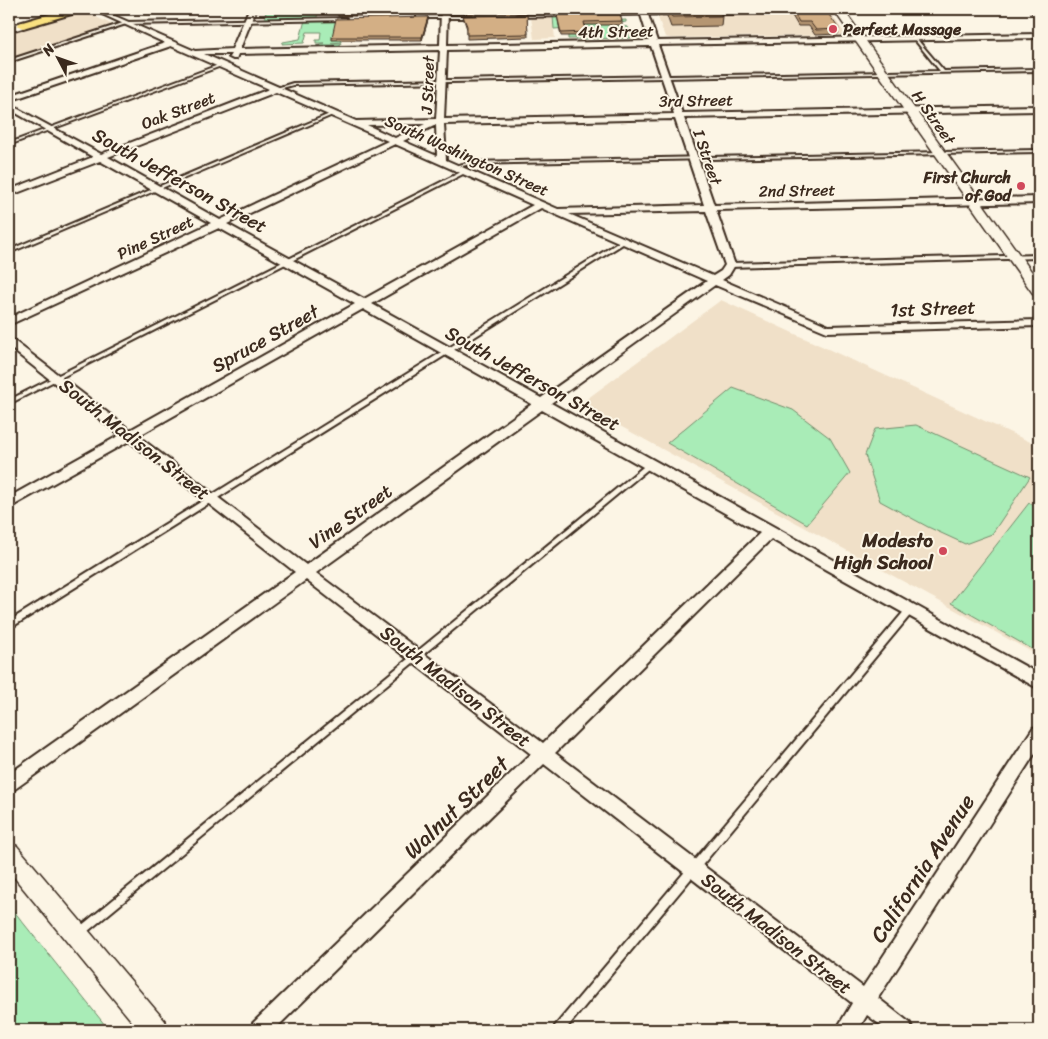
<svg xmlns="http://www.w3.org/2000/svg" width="1048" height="1039" viewBox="0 0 1048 1039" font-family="Sriracha,sans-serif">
	<rect width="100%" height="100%" fill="#fcf5e5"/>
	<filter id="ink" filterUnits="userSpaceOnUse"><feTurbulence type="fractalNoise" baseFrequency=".02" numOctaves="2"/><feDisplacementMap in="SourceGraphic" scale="10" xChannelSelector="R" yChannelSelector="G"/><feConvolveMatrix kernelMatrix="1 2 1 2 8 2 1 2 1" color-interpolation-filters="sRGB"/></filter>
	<g filter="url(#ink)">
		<g fill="#f0e0c8">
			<path d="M655,9H828L846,35L670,38L665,37Z"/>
			<path d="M83,11L113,25L9,59V33Z"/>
			<path d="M531,17H552L555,38L534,39Z"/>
			<path d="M721,300L1039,446V656L580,404Z"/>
		</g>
		<g fill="#a9ecb7" stroke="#728b6a">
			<path d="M267,9H319L317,17L264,19Z"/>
			<path d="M553,17H586L597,21L626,20V22L609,25L628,27L631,38L568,39V28L554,29Z"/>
			<path d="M305,20H337L341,42L331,43H341L340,45H316L324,43H316V40H320L321,32H307L304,43L282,44L283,42L300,39Z"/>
			<path d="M733,388L793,410L830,438L850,473L807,524L667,443Z"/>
			<path d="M916,425L1030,477L992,534L965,544L928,527L880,501L865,455L875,429Z"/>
			<path d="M1029,503L1039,508V653L951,603Z"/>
			<path d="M9,905L109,1030H9Z"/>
		</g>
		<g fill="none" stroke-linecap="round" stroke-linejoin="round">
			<defs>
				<g id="service">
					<path d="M817,9H889L887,10L818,11Z"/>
					<path d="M800,10L801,12L713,14L711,13L713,12Z"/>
					<path d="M675,12L676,14L611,15L609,14L611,13Z"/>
					<path d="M565,14L566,16L518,17L516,16L518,15Z"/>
					<path d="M418,16H472L474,17L472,18H417V16Z"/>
					<path d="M345,18H346V20L126,24L9,62V60L126,22Z"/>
					<path d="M915,37L944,71L1039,69V71L293,85L275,90L273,89L293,83L940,71L914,39L913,38Z"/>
					<path d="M221,64L224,65L9,145V143Z"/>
					<path d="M332,113L335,114L9,253V250Z"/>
					<path d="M1039,150V152L471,164L453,168L451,167L471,162Z"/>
					<path d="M463,171L467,172L9,404V400Z"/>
					<path d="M624,239L626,240V242L12,627L9,628V621Z"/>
					<path d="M1039,255V258L730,267L727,265L730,263Z"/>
					<path d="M648,463H652L653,465L82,936L79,938L76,936L74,933L76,930Z"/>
					<path d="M909,608L912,609L913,611L912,613L565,1030H554L555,1026L906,609Z"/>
				</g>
				<path id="minor" d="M91,9H99L195,51L232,49L249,9H256L240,49L440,45L441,9H448L447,45L649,41L639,9H646L657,41L1039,34V38L658,45L682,113L1039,106V111L684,118L714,205L1039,197V203L716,210L735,265L729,275L722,280L829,326L1039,320V326L827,332L715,285L551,403L1039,674V689L771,539L555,753L863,987L1033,728L1039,726V747L878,998L910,1023L913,1030H887L867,1015L858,1030H836L852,1003L544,764L274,1030H250L253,1023L531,754L306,580L15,789L9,792V774L295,572L129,441L9,508V497L120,435L9,347V339L13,340L130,430L355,304L219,228L9,325V318L211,223L100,161L9,196V190L93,157L9,109V104L101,154L269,89L171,46L9,101V96L165,43ZM651,46L674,114L444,119L447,50ZM440,50L436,119L356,121L204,54H231L229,57L233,59H236L238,54ZM276,92L388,141L220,220L108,157ZM675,119L704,205L558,209L446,160L444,124ZM425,124L395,138L367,125ZM436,125L437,156L403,141ZM395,144L533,205L364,299L227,224ZM541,208L707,281L541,398L372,304ZM706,211L725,265L721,271L713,276L569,214ZM363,309L532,404L306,565L138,436ZM542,410L760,533L543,743L316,573Z"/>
				<path id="tertiary" d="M9,843L17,846L165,1021L169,1030H139L9,871Z"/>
				<g id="secondary">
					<path d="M833,9H843L1039,282V296L1034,295Z"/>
					<path d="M1029,9H1039V17L1036,16Z"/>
					<path d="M23,22L26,23V27L9,32V26Z"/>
				</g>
				<path id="primary" d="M67,9H83L82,11L23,28L17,25L19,23Z"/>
			</defs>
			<use href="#service" stroke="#3b2a1e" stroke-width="4"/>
			<use href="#minor" stroke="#3b2a1e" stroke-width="4"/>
			<use href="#tertiary" stroke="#3b2a1e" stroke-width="3"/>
			<use href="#secondary" stroke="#3b2a1e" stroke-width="3"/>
			<use href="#primary" stroke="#3b2a1e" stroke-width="4"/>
			<use href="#service" fill="#fcf5e5" fill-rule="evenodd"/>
			<use href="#minor" fill="#fcf5e5" fill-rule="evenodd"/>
			<use href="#tertiary" fill="#fcf5e5" fill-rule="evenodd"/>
			<use href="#secondary" fill="#fcf5e5" fill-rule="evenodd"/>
			<use href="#primary" fill="#fae180" fill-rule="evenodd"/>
		</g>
		<g fill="#b59672" stroke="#3b2a1e">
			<path d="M375,9L374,16H338L337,10Z"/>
			<path d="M460,9H536V13L464,14V12H460Z"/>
			<path d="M555,9H619V11L556,12Z"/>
			<path d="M664,9H753H719L722,16L721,26L671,27L667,16V10H664Z"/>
			<path d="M792,9L839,29L838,34L815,35L809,26H798L791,14Z"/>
			<path d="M527,15L528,37L467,39V29L464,20L463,16Z"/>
			<path d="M557,15L622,21V25H585L586,36H561Z"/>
			<path d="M428,17V20L422,40H332V37Z"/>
		</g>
		<g fill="#947a5d" stroke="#3b2a1e">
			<path d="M411,9H429L428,13L412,15Z"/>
			<path d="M428,17V20L422,40V37Z"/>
		</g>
		<g fill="#d3af85" stroke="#3b2a1e">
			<path d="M337,9H373L337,10Z"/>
			<path d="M460,9H536L464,11V9Z"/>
			<path d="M668,9H718L722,16L672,17Z"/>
			<path d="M792,9H825L839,29L816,30L810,22H799Z"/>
			<path d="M620,14L622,21L584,22L586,32L561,33L557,15Z"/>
			<path d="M527,15L528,34L467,35V26L463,16Z"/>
			<path d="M428,17L422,37H332L336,19Z"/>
		</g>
	</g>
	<g fill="#d1495b" stroke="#fcf5e5" stroke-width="2">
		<circle cx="833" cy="29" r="5"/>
		<circle cx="1021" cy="186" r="5"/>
		<circle cx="943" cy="551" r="5"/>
	</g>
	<g text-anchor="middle" stroke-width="4" stroke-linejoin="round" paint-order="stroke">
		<g font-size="16" font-weight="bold" fill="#3b2a1e" stroke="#fcf5e5" text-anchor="start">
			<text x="843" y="35">Perfect Massage</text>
			<text x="1011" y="183" text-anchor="end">First Church<tspan x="1011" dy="18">of God</tspan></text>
		</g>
		<g font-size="16" fill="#3b2a1e" stroke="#fcf5e5">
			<text transform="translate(616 31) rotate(-1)" y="6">4th Street</text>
			<text transform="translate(427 85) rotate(-88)" y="6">J Street</text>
			<text transform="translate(696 100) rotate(-1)" y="6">3rd Street</text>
			<text transform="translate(178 110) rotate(-21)" y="6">Oak Street</text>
			<text transform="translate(934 117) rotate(55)" y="6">H Street</text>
			<text transform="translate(467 155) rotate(24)" y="6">South Washington Street</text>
			<text transform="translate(708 157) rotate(71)" y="6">I Street</text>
			<text transform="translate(797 190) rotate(-1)" y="6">2nd Street</text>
			<text transform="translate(155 237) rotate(-25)" y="6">Pine Street</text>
		</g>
		<g font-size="19" fill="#3b2a1e" stroke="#fcf5e5">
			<text transform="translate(180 180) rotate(29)" y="7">South Jefferson Street</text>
			<text transform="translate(933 308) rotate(-2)" y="7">1st Street</text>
			<text transform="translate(265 338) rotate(-29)" y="7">Spruce Street</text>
			<text transform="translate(533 378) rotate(29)" y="7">South Jefferson Street</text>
			<text transform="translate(135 439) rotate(38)" y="7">South Madison Street</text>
			<text transform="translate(350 516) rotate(-35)" y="7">Vine Street</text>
			<text transform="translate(456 686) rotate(38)" y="7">South Madison Street</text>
			<text transform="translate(777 933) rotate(38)" y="7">South Madison Street</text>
		</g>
		<g font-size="19" font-weight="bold" fill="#3b2a1e" stroke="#fcf5e5" text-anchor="end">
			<text x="933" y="547">Modesto<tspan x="933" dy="22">High School</tspan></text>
		</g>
		<g font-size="22" fill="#3b2a1e" stroke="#fcf5e5">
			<text transform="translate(456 807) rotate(-44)" y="8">Walnut Street</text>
			<text transform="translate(922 868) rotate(-57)" y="8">California Avenue</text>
		</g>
	</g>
	<rect width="1048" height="1039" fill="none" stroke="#fcf5e5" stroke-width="30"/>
	<rect x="15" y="15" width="1018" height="1009" fill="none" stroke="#3b2a1e" stroke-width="2" filter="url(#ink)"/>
	<g transform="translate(58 58) rotate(311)" stroke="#fcf5e5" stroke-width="4" paint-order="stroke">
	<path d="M0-4L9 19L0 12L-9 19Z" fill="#3b2a1e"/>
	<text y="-8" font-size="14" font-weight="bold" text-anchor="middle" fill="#3b2a1e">N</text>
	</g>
</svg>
